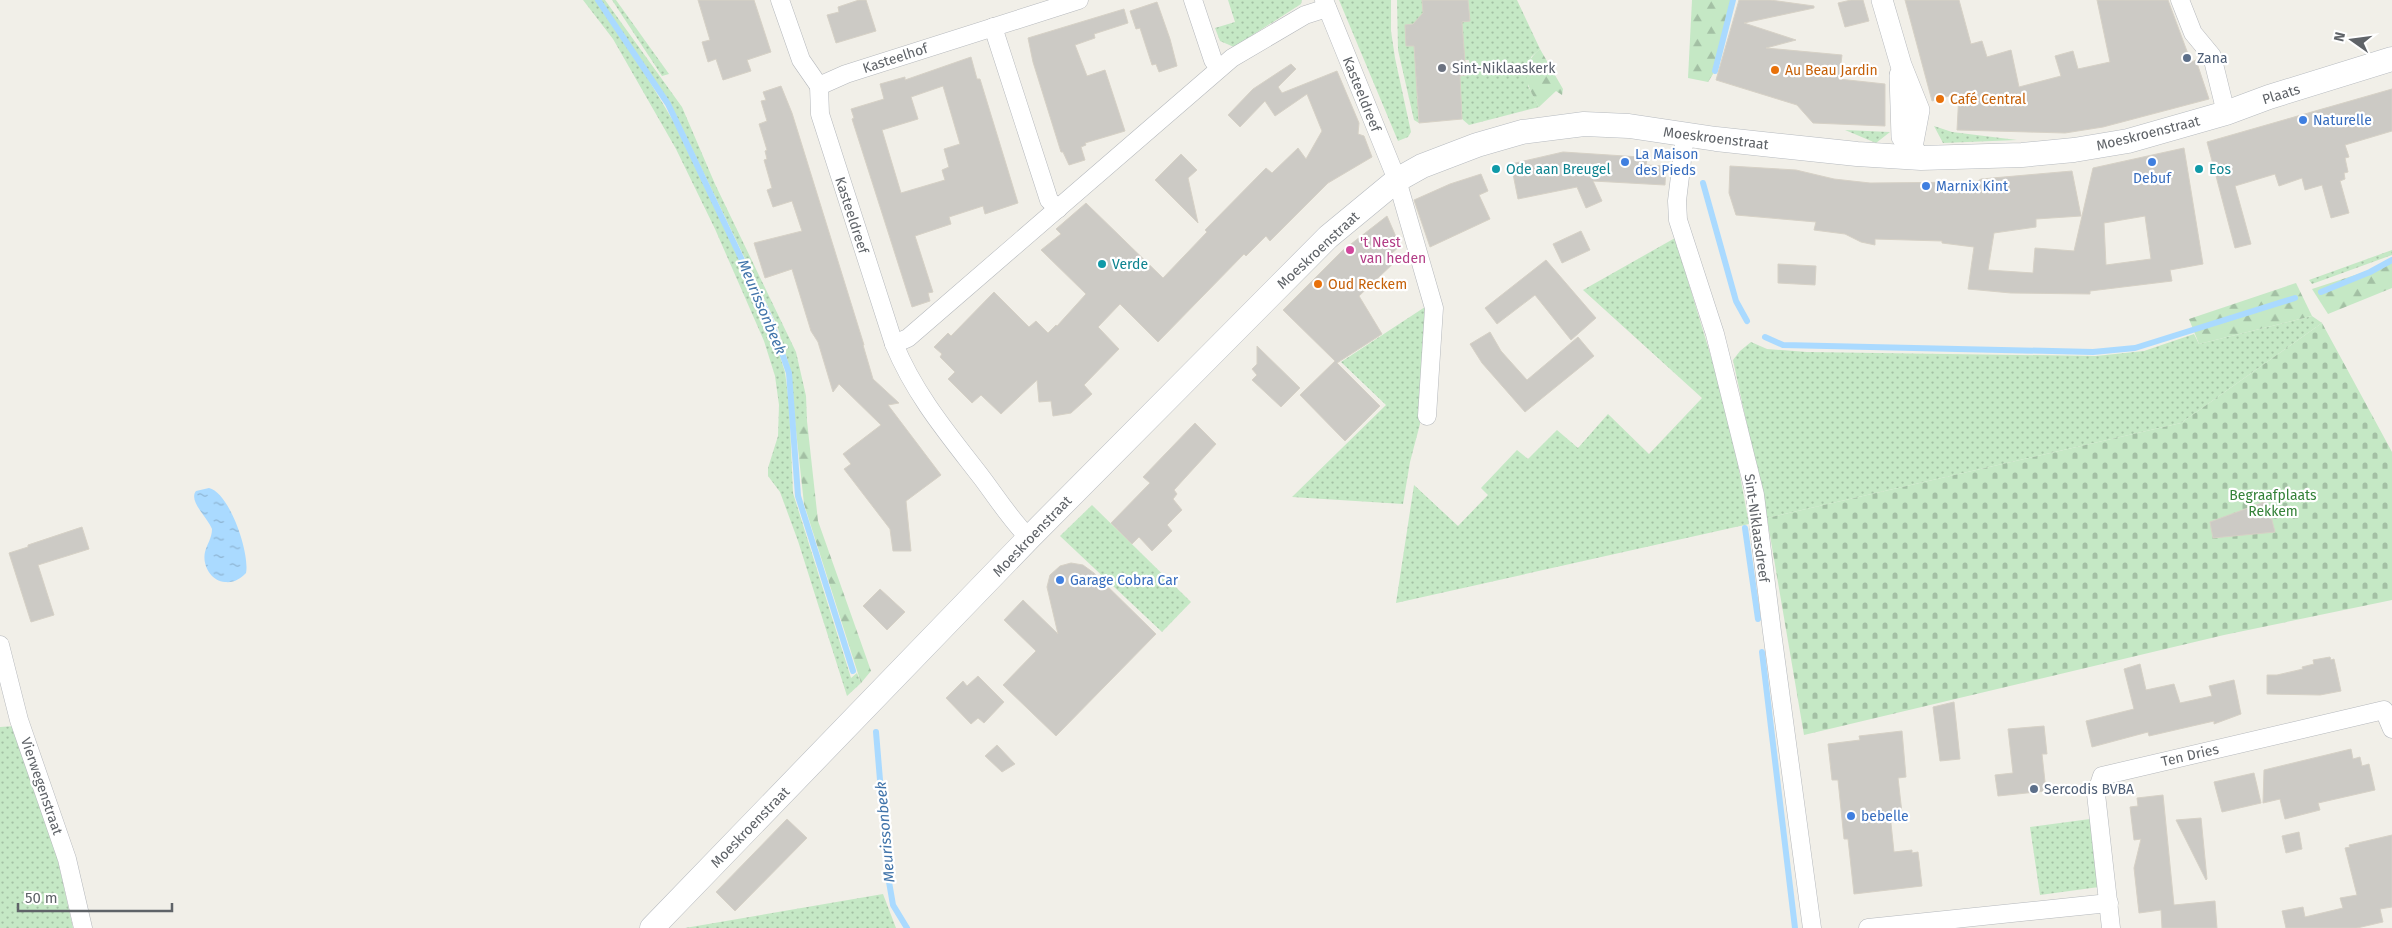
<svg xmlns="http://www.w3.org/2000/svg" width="2392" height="928" viewBox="0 0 2392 928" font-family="'Fira Sans',sans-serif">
	<defs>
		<pattern id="grass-dots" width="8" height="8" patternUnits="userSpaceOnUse" patternTransform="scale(1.25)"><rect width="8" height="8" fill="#c5e8c5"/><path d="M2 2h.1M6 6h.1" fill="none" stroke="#a3c0a4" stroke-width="1.8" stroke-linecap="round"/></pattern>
		<pattern id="forest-firs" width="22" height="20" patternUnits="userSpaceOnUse" patternTransform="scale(1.25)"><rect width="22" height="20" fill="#c5e8c5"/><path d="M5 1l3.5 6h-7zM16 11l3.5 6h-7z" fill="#a3c0a4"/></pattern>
		<pattern id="cemetery-stones" width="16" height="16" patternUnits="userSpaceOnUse" patternTransform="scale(1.25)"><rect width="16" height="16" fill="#c5e8c5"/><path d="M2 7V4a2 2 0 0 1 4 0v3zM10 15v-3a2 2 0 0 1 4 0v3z" fill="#a3c0a4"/></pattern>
		<pattern id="water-ripples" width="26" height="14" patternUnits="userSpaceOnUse" patternTransform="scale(1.25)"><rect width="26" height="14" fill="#aadaff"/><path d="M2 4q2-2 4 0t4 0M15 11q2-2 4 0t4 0" fill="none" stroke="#8eb4d2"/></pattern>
	</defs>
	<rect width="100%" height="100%" fill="#f1efe8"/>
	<g fill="url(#grass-dots)">
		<path d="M583,0H596L632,52L675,124L767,317L785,372L789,403L793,493L851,678L857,673L861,683L847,696L798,541L780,492L768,476V468L778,436L779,405L775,376L764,341L715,229L676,149L613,39Z"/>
		<path d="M600,0H605L682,107L715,184L796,352L806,396L807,421H795L791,372L777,325L670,103Z"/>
		<path d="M612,0H616L669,74L662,76Z"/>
		<path d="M1228,0H1302L1301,4L1234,47L1220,41L1215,28L1235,22Z"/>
		<path d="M1339,0H1391V31L1395,58L1411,132L1408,137L1398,141Z"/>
		<path d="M1397,0H1423V17L1417,20V24L1405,25L1406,46H1414L1419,123L1414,120L1398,50Z"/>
		<path d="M1468,0H1517L1540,49L1531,57L1528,86L1539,107L1469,125L1462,119L1459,76L1470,75L1469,60H1458L1462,22L1470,21Z"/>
		<path d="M1934,126L1952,132L2017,140L1943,143Z"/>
		<path d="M1845,130L1890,132L1876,143Z"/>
		<path d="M1675,238L1712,360L1734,443L1749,524L1396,603L1414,485L1458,526L1488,495L1481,488L1517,450L1528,459L1557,430L1578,448L1608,414L1649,454L1702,398L1583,290Z"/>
		<path d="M2392,250V255L2312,284L2309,280Z"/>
		<path d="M1425,307L1420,424L1410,462L1403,504L1292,497L1386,405L1341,362Z"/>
		<path d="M2312,316L2322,323L2181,423L1767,518L1733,360L1740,351L1751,342L1767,349L1807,352L2096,356L2144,351L2194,334L2199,344Z"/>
		<path d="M1092,505L1191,602L1162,632L1060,536Z"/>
		<path d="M15,726L57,856L73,928H0V727Z"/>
		<path d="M2090,819L2099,887L2040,895L2030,827Z"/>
		<path d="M883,894L896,928H685Z"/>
	</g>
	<g fill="url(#forest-firs)">
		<path d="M1692,0H1733L1715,71L1708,82L1688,78Z"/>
		<path d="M1540,49L1563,89L1562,95L1556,91L1539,107C1527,85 1517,68 1540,49Z"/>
		<path d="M2392,263V288L2328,314L2312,289Z"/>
		<path d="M2296,283L2312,316L2199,344L2189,319Z"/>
		<path d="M795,421H807L818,521L871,671L861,683L804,504Z"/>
	</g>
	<path fill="url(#cemetery-stones)" d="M2322,323L2392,452V600L2224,635L1804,735L1767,518L2181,423Z"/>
	<path fill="url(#water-ripples)" d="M209,488C230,493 250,554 246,573C240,579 234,583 225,582C211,581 202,565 205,552C207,544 212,538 212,529C208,518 188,501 196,491Z"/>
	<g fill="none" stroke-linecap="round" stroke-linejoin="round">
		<g stroke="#aadaff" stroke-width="6">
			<path d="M598,0L668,104L770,319L789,373L798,496L853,671"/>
			<path d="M1715,71L1733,0"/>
			<path d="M1703,183L1736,301L1747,321"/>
			<path d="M2321,292L2370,272L2392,260"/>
			<path d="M1765,337L1783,345L2093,352L2135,348L2295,298"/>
			<path d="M1745,528L1758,619"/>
			<path d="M1762,652L1795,928"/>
			<path d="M876,732L888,876L893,905L907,928"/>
		</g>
	</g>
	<g fill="#cccac5" stroke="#d6d1c6" fill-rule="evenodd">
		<path d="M698,0H754L771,52L747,60L751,71L723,80L716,59L708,62L702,42L710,40Z"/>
		<path d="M859,0H866L876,31L836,43L827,15L839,12L838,7Z"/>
		<path d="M1422,0H1468L1470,21L1462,22L1466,75L1460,76L1462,119L1419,123L1414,46H1406L1405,25L1413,24L1423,13Z"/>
		<path d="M1739,0H1770L1814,6V8L1744,23L1796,40L1766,48L1842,55L1839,79L1885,84V126L1813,123L1797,105L1716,80Z"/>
		<path d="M1851,0H1863L1869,21L1845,27L1838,3Z"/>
		<path d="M1905,0H1959L1971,44L1982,41L1987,57L2011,50L2019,87L2061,76L2055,56L2073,51L2078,69L2110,62L2097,0H2168L2191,62L2196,60L2209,99L2103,127L2065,133L1957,130L1959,93L1932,101Z"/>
		<path d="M1157,2L1170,39L1177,66L1159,72L1156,64L1152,65L1140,28L1136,29L1130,11Z"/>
		<path d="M1124,9L1128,23L1094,34L1095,38L1075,45L1087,76L1105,70L1125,131L1085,143L1086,145L1081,147L1085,160L1069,165L1063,152H1061L1033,62L1028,38Z"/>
		<path d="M971,57L977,79H980L1018,203L985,214L983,206L949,217L951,224L915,236L933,292L928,293L930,301L912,307L852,119L854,118L851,109L884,99L880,84L905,77V80ZM943,86L960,144L944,149L949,167L942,170L945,180L901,193L882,130L918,119L911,97Z"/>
		<path d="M1291,64L1296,69L1278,87L1282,93L1337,71L1359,123L1358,134L1364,136L1372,157L1328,183L1270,241L1266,236L1246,256L1244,254L1158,342L1120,304L1098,327L1119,349L1084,385L1092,394L1071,413L1053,416L1051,401L1039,402L1037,380L1001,414L981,395L972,403L948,379L955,372L940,357L942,354L934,347L948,333L951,336L994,292L1029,327L1036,321L1048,333L1056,325L1057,326L1086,294L1041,250L1061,234L1056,229L1086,203L1163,278L1207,232L1205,230L1266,168L1272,173L1298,148L1306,159L1322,131L1307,94L1275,116L1265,101L1240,127L1228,115L1253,89Z"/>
		<path d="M781,86L792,113L864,345H863L873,379L899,403L888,405L941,475L906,501L911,551H893L890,529L844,469L851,464L843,454L881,425L839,384L833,392L818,342L811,331L792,269L765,278L754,243L802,231L792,201L773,207L767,190L772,188L764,160L767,159L765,151L767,150L759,124L767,121L761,101L766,100L763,92Z"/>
		<path d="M2392,89V131L2345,145L2349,157L2345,158L2348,172L2344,173L2345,179L2340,181L2349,213L2331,218L2322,185L2305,190L2302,178L2279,186L2275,174L2235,186L2251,244L2235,248L2207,142Z"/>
		<path d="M2184,148L2203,264L2170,270L2172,281L2090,291V294L2011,293L1968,289L1974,247L1942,243V241L1875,239V245L1861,242L1845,234L1814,230L1816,222L1736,215L1729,193L1730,166L1796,170L1834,179L1870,183L1976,182L1981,179L2072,171L2081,216L2036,219V227L1994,233L1988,270L2033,273L2035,248L2074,251L2093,168ZM2145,216L2151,259L2106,265L2104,223Z"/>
		<path d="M1563,152L1640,157V159H1647L1646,165L1666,166L1665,185L1593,181L1602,201L1586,208L1577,187L1518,199L1511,164Z"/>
		<path d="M1181,154L1197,170L1188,178L1198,223L1155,180Z"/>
		<path d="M1481,174L1488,191L1479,195L1490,219L1430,247L1414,200L1450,184Z"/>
		<path d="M1387,216L1400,246L1392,253L1398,259L1359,296L1382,334L1337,363L1380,406L1345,441L1300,395L1335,361L1283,310L1342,251Z"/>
		<path d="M1581,231L1590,250L1562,263L1553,244Z"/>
		<path d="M1546,260L1596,318L1571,340L1535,295L1497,324L1485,308Z"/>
		<path d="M1778,264L1816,266L1815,285L1778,283Z"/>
		<path d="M1490,332L1501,351L1527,380L1578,337L1594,356L1525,412L1482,363L1470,344Z"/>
		<path d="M1257,346L1300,388L1281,407L1252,380L1257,375L1252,369L1257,364Z"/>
		<path d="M1195,423L1216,444L1174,490L1177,494L1173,499L1182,510L1167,525L1172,531L1152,551L1139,537L1132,544L1111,523L1150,483L1143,477Z"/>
		<path d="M2267,501L2275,532L2213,538L2210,522Z"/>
		<path d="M82,527L89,549L38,565L54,615L31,622L9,553L28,547V545Z"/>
		<path d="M1071,563L1083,565L1094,573L1156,634L1056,736L1003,685L1036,651L1004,620L1023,600L1058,634L1047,587L1050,575L1060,566Z"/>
		<path d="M880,589L905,612L887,630L863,606Z"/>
		<path d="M2330,657L2331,660L2334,659L2341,691L2320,695L2267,694V675H2277L2303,669L2302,667L2314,664L2313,660Z"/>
		<path d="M2140,664L2146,690L2174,684L2180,703L2212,696L2209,686L2234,680L2241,714L2214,724V721L2149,736L2148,732L2092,747L2086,721L2134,709L2124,669Z"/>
		<path d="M978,676L1004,702L984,723L978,718L971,724L946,698L963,681L967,686Z"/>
		<path d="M1954,702L1960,759L1940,761L1933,707Z"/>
		<path d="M2044,726L2047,754H2042L2046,791L1998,796L1995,775L2013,773L2008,729Z"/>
		<path d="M1902,731L1906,777L1898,778L1902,813L1890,814L1894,852L1912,850V853L1918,852L1922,886L1854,894L1848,839H1844L1838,780H1832L1828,744L1860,740L1859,736Z"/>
		<path d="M997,745L1015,764L1002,772L985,756Z"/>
		<path d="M2351,749L2353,759L2360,757L2362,766L2369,764L2375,790L2318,803L2320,810L2285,819L2280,799L2263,803L2264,770Z"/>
		<path d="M2254,773L2261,803L2222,812L2214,782Z"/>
		<path d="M2163,795L2174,905L2215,901L2217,928H2162L2161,910L2139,913L2134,868L2141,839L2134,840L2130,807L2138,806L2137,798Z"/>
		<path d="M2201,818L2207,879L2206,880L2176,820Z"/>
		<path d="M787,819L807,838L735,911L716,892Z"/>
		<path d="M2299,832L2302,849L2286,853L2282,836Z"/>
		<path d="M2392,835V907L2380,909L2383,922L2357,928H2286L2282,911L2303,907L2305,917L2343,908L2340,898L2357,895L2345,848L2350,847L2349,845Z"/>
	</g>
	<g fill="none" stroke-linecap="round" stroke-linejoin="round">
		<defs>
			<g id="minor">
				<path d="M780,0L801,60L819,86"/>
				<path d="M1193,0L1213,60L1219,68"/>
				<path d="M1324,0L1397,180L1434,308L1427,416"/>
				<path d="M2180,0L2193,33L2212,56L2226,113"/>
				<path d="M993,27L1049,200L1058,209"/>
				<path d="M819,86L820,114L894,344C915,395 948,434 982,478C997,498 1011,520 1029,538"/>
				<path d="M819,86L846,74L1079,0"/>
				<path d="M1685,135L1677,201L1678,220L1715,334L1755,495L1772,632L1812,928"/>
				<path d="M894,344L908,338L1232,58L1305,15L1327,8"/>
				<path d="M0,645L19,720L67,859L83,928"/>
				<path d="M1868,928L2109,903"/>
				<path d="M2111,928L2096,794L2102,776L2384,710L2392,729"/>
			</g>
			<g id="tertiary">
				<path d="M1882,0L1901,65L1919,110L1912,147"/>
				<path d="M1900,75L1902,137L1915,151"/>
			</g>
			<path id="secondary" d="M652,928L1029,538L1328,237L1397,180L1422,166L1477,145L1522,132L1584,124L1629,126L1716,139L1857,154L1921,158L2022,155L2074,150L2128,141L2226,113L2269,97L2392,59"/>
		</defs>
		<use href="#minor" stroke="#b5b8bc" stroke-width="19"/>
		<use href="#tertiary" stroke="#b5b8bc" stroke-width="22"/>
		<use href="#secondary" stroke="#b6babf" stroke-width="25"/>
		<use href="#minor" stroke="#fff" stroke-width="18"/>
		<use href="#tertiary" stroke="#fff" stroke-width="21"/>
		<use href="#secondary" stroke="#fff" stroke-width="24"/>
	</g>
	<g fill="#5c6f8a" stroke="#fff" stroke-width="2">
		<circle cx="2187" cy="58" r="5"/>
		<circle cx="2034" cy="789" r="5"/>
	</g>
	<circle fill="#6b7280" stroke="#fff" stroke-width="2" cx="1442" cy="68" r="5"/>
	<g fill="#e8710a" stroke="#fff" stroke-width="2">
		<circle cx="1775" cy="70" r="5"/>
		<circle cx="1940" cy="99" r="5"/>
		<circle cx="1318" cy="284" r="5"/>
	</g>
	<g fill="#3f7fe0" stroke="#fff" stroke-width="2">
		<circle cx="2303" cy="120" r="5"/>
		<circle cx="1625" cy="162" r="5"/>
		<circle cx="2152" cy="162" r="5"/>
		<circle cx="1926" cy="186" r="5"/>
		<circle cx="1060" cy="580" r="5"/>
		<circle cx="1851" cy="816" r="5"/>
	</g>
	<g fill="#0f9aa8" stroke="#fff" stroke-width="2">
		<circle cx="1496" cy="169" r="5"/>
		<circle cx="2199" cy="169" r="5"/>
		<circle cx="1102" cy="264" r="5"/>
	</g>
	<circle fill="#d1479c" stroke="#fff" stroke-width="2" cx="1350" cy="250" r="5"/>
	<g text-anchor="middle" stroke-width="4.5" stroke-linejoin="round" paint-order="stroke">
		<g font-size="14" fill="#5f6368" stroke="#fff">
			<text transform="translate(895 58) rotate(-18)" y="5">Kasteelhof</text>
			<text transform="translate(1362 94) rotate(68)" y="5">Kasteeldreef</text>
			<text transform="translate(2281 94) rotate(-17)" y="5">Plaats</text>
			<text transform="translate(2148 133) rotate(-14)" y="5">Moeskroenstraat</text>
			<text transform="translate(1716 138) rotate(7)" y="5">Moeskroenstraat</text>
			<text transform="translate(852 215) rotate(72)" y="5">Kasteeldreef</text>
			<text transform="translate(1318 250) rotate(-43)" y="5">Moeskroenstraat</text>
			<text transform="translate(1757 528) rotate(82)" y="5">Sint-Niklaasdreef</text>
			<text transform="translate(1032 536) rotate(-46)" y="5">Moeskroenstraat</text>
			<text transform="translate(2190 755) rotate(-13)" y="5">Ten Dries</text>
			<text transform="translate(42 786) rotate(71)" y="5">Vierwegenstraat</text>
			<text transform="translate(750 827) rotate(-46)" y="5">Moeskroenstraat</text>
		</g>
		<g font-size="14" fill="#4e5e75" stroke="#fff" text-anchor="start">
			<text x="2197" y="63">Zana</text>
			<text x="2044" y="794">Sercodis BVBA</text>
		</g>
		<g font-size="14" fill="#5b616d" stroke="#fff" text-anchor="start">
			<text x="1452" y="73">Sint-Niklaaskerk</text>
		</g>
		<g font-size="14" fill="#c56008" stroke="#fff" text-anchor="start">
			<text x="1785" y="75">Au Beau Jardin</text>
			<text x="1950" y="104">Café Central</text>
			<text x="1328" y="289">Oud Reckem</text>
		</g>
		<g font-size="14" fill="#366cbe" stroke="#fff" text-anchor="start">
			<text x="2313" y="125">Naturelle</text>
			<text x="1635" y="159">La Maison<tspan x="1635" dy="16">des Pieds</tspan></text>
			<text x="2152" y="183" text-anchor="middle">Debuf</text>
			<text x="1936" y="191">Marnix Kint</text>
			<text x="1070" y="585">Garage Cobra Car</text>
			<text x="1861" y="821">bebelle</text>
		</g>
		<g font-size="14" fill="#0d838f" stroke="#fff" text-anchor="start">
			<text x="1506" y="174">Ode aan Breugel</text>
			<text x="2209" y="174">Eos</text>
			<text x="1112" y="269">Verde</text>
		</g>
		<g font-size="14" fill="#b23c85" stroke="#fff" text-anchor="start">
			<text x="1360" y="247">'t Nest<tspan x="1360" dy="16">van heden</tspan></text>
		</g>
		<g font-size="14" fill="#348238" stroke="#fff">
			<text x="2273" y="500">Begraafplaats<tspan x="2273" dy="16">Rekkem</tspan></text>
		</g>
		<g font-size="15" font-style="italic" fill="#4174aa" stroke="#fff">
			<text transform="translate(762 307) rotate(67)" y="5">Meurissonbeek</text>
			<text transform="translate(885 832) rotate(-95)" y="5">Meurissonbeek</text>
		</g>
	</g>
	<g transform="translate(2352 40) rotate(284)" stroke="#ffffff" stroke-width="4" paint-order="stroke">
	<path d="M0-4L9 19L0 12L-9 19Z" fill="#5f6368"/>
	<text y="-8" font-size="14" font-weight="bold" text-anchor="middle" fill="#5f6368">N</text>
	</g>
	<path d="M18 903v8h154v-8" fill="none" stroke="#5f6368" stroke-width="2.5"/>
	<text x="25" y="903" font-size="15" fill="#5f6368" stroke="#ffffff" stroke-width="4" paint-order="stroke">50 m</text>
</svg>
